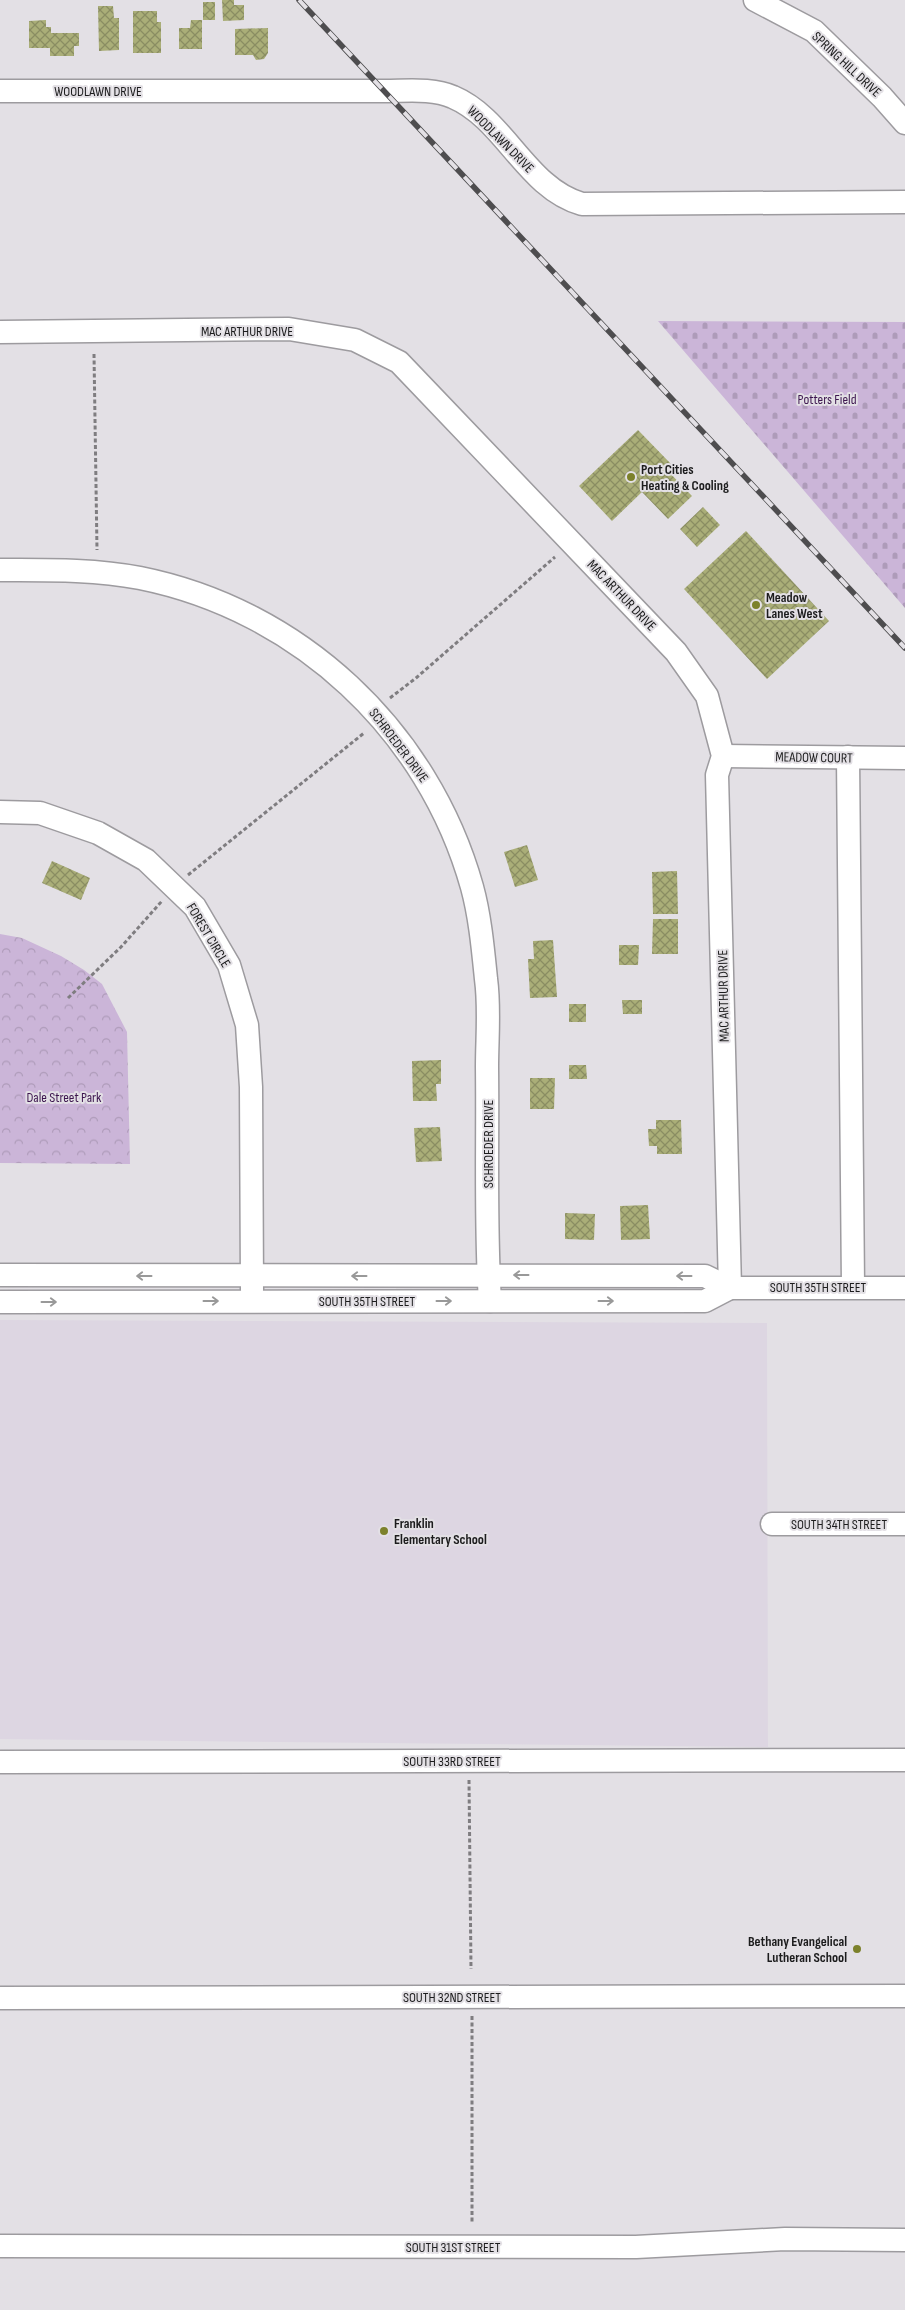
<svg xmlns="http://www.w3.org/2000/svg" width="905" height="2310" viewBox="0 0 905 2310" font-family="'Sofia Sans Condensed',sans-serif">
	<defs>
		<pattern id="cemetery-stones" width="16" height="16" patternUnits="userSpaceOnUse" patternTransform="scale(1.25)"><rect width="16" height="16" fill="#cbb5d8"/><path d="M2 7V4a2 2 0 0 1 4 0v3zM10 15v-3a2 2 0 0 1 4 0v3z" fill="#ae9bb9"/></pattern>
		<pattern id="park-crowns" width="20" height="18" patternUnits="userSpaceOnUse" patternTransform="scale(1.25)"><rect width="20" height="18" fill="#cbb5d8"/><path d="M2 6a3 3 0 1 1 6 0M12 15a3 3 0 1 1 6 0" fill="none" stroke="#ae9bb9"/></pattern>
		<pattern id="building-cross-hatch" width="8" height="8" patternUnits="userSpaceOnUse" patternTransform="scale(1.25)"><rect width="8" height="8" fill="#aaae78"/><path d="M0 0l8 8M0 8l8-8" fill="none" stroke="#8a8d62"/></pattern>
	</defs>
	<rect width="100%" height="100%" fill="#e3e0e5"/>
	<path fill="#ddd6e2" d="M0,1320L767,1323L768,1747L0,1739Z"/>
	<path fill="url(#cemetery-stones)" d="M658,321L905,322V608Z"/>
	<path fill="url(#park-crowns)" d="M0,934L22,938L61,956L84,970L102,984L127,1032L130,1164L0,1163Z"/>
	<g fill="url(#building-cross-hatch)">
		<path d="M222,0H234V5H244V20L223,21Z"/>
		<rect x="203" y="2" width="12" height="18"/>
		<path d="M98,6H113L114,18H119V50L99,51Z"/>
		<path d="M133,11H157V22H161V53H133Z"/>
		<path d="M46,20V27H51V33H79V46H74V56H50V48H29V21Z"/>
		<path d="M191,20H202V49H179V28H190Z"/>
		<path d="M268,28V53L264,59L256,60L253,55H235V29Z"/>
		<path d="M638,430L671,464L666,469L692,496L668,519L642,492L612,521L579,486Z"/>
		<path d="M703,507L720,525L697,547L680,529Z"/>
		<path d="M746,531L829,621L767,679L684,589Z"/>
		<path d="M527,845L538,880L515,887L504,852Z"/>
		<path d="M52,861L90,878L81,900L42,883Z"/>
		<path d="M677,871L678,914H653L652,872Z"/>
		<path d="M653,919H678V954H652Z"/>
		<path d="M553,940L557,997L530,998L528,959H534L533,941Z"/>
		<path d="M619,945H639L638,965H619Z"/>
		<path d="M622,1000H642V1014H623Z"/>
		<rect x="569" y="1004" width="17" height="18"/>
		<path d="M441,1060V1084H436L437,1101H413L412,1061Z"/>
		<path d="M569,1065H586L587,1079H569Z"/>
		<path d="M530,1078H555L554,1109H530Z"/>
		<path d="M656,1120H681L682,1154H657V1146H649L648,1129H656Z"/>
		<path d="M440,1127L442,1161L416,1162L414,1128Z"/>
		<path d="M648,1205L650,1239L621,1240L620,1206Z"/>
		<path d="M565,1213L595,1214L594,1240L565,1239Z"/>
	</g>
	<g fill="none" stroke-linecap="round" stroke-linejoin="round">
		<defs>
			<g id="minor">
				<path d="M755,0L814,31L882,97L905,123"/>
				<path d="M0,91H385C407,91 433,88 453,97C505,119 526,188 582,204L905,202"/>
				<path d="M0,332L289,329L355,340L399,362L676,652L707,696L723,756L717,775L730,1288"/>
				<path d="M0,570C46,570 94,569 140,578C299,610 428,730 472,887C480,916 483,949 486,979C490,1008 487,1038 487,1067C488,1145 485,1223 490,1301"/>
				<path d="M723,756L905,758"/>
				<path d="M848,757L853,1286"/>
				<path d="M0,812L40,813L98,833L146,860L195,907L229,965L247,1025L251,1087L252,1290"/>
				<path d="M0,1275L705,1276L730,1288H905"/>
				<path d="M0,1302L705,1301L730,1288"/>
				<path d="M772,1524H905"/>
				<path d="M0,1762L905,1760"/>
				<path d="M0,1998L905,1996"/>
				<path d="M0,2246L636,2247L785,2239L905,2240"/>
			</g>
		</defs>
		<use href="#minor" stroke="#9d9b9f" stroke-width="25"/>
		<g stroke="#7f7d80" stroke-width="3" stroke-dasharray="4 2.5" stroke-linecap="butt">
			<path d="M94,354L97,550"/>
			<path d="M390,698L416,678L555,557"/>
			<path d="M188,875L364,733"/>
			<path d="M68,998L121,947L162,901"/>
			<path d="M469,1780L471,1969"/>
			<path d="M472,2016V2224"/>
		</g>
		<use href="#minor" stroke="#fff" stroke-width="22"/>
		<defs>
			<path id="rail" d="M299,0L905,648"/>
		</defs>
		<use href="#rail" stroke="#4e4d4f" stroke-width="5.5"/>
		<use href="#rail" stroke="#e3e0e5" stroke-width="4" stroke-dasharray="11" stroke-linecap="butt"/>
	</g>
	<defs><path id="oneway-shaft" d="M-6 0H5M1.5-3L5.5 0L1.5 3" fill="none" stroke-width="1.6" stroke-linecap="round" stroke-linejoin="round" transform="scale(1.25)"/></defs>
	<g stroke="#999">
		<use href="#oneway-shaft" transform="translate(521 1275) rotate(-180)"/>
		<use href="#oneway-shaft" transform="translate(144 1276) rotate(-180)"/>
		<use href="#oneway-shaft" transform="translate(359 1276) rotate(180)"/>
		<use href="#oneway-shaft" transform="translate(684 1276) rotate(-180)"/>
		<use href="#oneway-shaft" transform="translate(211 1301)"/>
		<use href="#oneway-shaft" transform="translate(444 1301)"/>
		<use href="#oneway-shaft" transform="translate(606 1301)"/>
		<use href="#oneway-shaft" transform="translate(49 1302)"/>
	</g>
	<g fill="#7c812b" stroke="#e3e0e5" stroke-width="2">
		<circle cx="631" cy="477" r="5"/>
		<circle cx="756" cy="605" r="5"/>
		<circle cx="384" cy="1531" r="5"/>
		<circle cx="857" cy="1949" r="5"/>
	</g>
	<g text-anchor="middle" stroke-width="4" stroke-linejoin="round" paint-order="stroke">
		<g font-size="14" fill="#1c1c1d" stroke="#e3e0e5">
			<text transform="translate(847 64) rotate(43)" y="5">SPRING HILL DRIVE</text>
			<text x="98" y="96">WOODLAWN DRIVE</text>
			<text transform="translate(501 139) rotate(45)" y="5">WOODLAWN DRIVE</text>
			<text x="247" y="336">MAC ARTHUR DRIVE</text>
			<text transform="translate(622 595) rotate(46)" y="5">MAC ARTHUR DRIVE</text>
			<text transform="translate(399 745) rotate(53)" y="5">SCHROEDER DRIVE</text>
			<text transform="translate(814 757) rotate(1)" y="5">MEADOW COURT</text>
			<text transform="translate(209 935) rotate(59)" y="5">FOREST CIRCLE</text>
			<text transform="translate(723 996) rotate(-91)" y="5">MAC ARTHUR DRIVE</text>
			<text transform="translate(488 1144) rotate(-90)" y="5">SCHROEDER DRIVE</text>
			<text x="818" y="1292">SOUTH 35TH STREET</text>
			<text x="367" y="1306">SOUTH 35TH STREET</text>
			<text x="839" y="1529">SOUTH 34TH STREET</text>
			<text x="452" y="1766">SOUTH 33RD STREET</text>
			<text x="452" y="2002">SOUTH 32ND STREET</text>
			<text x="453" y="2252">SOUTH 31ST STREET</text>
		</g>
		<g font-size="14" fill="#3c154e" stroke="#e3e0e5">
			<text x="827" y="404">Potters Field</text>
			<text x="64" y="1102">Dale Street Park</text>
		</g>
		<g font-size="14" font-weight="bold" fill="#1c1c1d" stroke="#e3e0e5" text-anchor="start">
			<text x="641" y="474">Port Cities<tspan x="641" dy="16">Heating &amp; Cooling</tspan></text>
			<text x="766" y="602">Meadow<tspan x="766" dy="16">Lanes West</tspan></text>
			<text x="394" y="1528">Franklin<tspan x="394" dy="16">Elementary School</tspan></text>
			<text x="847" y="1946" text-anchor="end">Bethany Evangelical<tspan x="847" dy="16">Lutheran School</tspan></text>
		</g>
	</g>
</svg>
